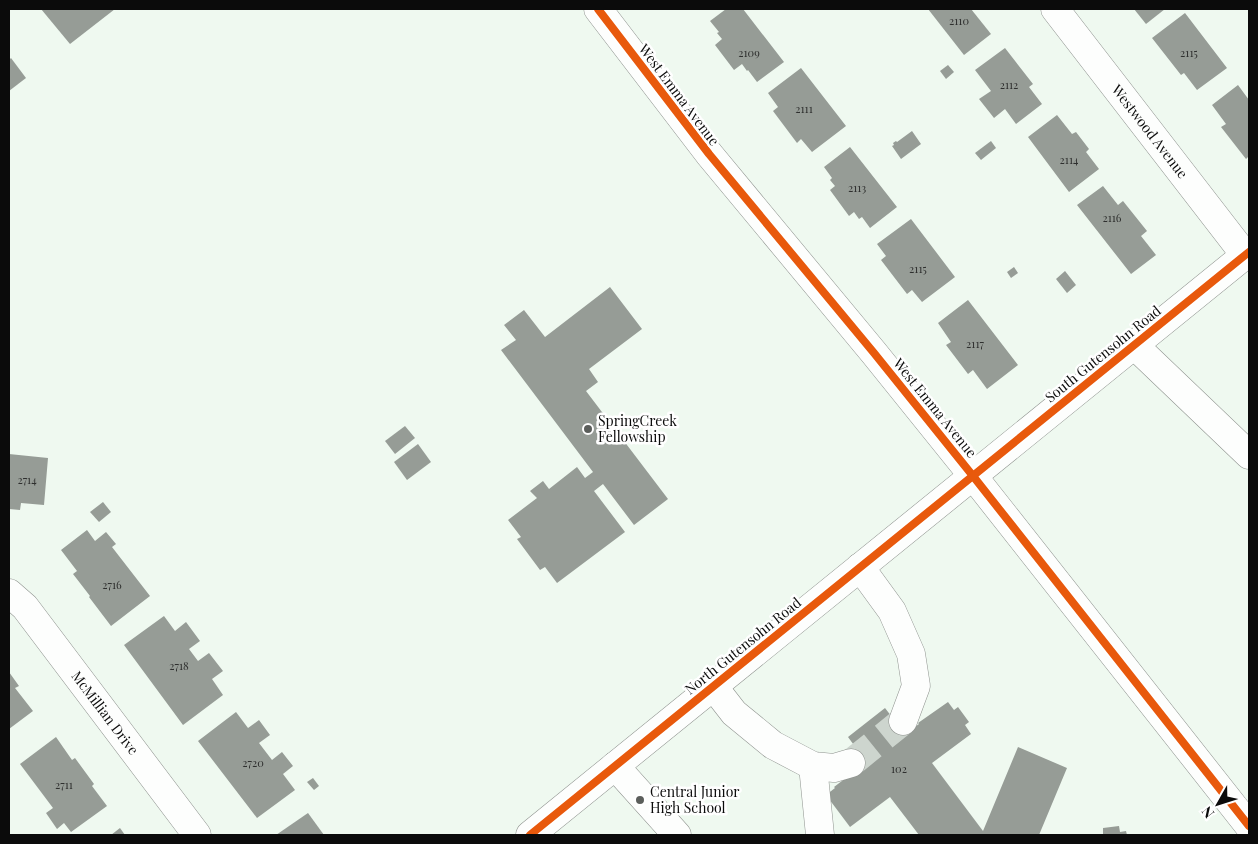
<svg xmlns="http://www.w3.org/2000/svg" width="1258" height="844" viewBox="0 0 1258 844" font-family="'Playfair Display',serif">
	<rect width="100%" height="100%" fill="#eff9f0"/>
	<g fill="#969c96">
		<path d="M41,9H115L70,44Z"/>
		<path d="M726,9H743L784,62L757,82L748,70L747,71L742,64L734,70L715,45L722,39L717,33L719,32L710,21Z"/>
		<path d="M928,9H971L991,34L964,55Z"/>
		<path d="M1134,9H1165L1146,24Z"/>
		<path d="M1185,13L1227,68L1197,90L1184,73L1181,75L1152,38Z"/>
		<path d="M1005,48L1033,84L1029,87L1042,104L1016,124L1005,109L994,118L979,99L991,91L975,70Z"/>
		<path d="M11,58L26,78L9,91V60Z"/>
		<path d="M948,65L954,72L946,79L940,71Z"/>
		<path d="M801,68L846,126L812,152L801,139L797,143L773,111L778,107L768,93Z"/>
		<path d="M1238,85L1249,100V156L1246,159L1221,127L1226,124L1212,105Z"/>
		<path d="M1057,115L1072,134L1076,132L1089,149L1086,152L1099,169L1069,192L1028,137Z"/>
		<path d="M912,131L921,144L901,159L892,146L894,145L893,143L896,141L897,142Z"/>
		<path d="M991,141L996,148L981,160L975,153Z"/>
		<path d="M850,147L897,207L870,228L862,217L859,219L854,212L849,216L830,190L835,186L830,180L832,178L824,167Z"/>
		<path d="M1103,186L1118,205L1123,201L1147,231L1141,236L1156,255L1131,274L1077,205Z"/>
		<path d="M911,219L955,277L922,302L912,290L907,294L881,260L886,256L877,244Z"/>
		<path d="M1014,267L1018,273L1011,278L1007,272Z"/>
		<path d="M1065,271L1076,285L1067,293L1056,279Z"/>
		<path d="M610,287L642,329L589,369L598,382L586,391L668,499L634,525L603,484L594,491L625,532L557,583L545,567L540,570L517,539L521,537L508,520L537,498L530,491L543,481L549,489L577,467L585,478L593,472L501,350L516,340L504,325L524,310L545,337Z"/>
		<path d="M968,300L1018,365L987,389L973,370L968,374L946,345L951,342L938,323Z"/>
		<path d="M405,426L415,438L395,454L385,441Z"/>
		<path d="M418,444L431,462L407,480L394,462Z"/>
		<path d="M9,454L48,458L44,505L21,503L20,510L9,509Z"/>
		<path d="M103,502L111,512L99,522L90,512Z"/>
		<path d="M87,530L95,541L106,532L116,544L112,547L150,596L111,626L89,597L90,596L73,574L77,571L61,550Z"/>
		<path d="M164,616L175,631L186,622L200,641L189,649L198,661L209,653L223,671L212,679L223,695L183,725L124,645Z"/>
		<path d="M9,672L19,686L15,688L33,711L9,729Z"/>
		<path d="M948,702L954,710L958,707L969,722L965,725L971,734L932,763L983,831L1018,747L1067,768L1039,835H919L890,797L850,827L826,795L835,788L834,787L859,768L860,770L867,763L848,737L885,708L905,734L919,724L918,723Z"/>
		<path d="M236,712L248,728L259,720L270,735L259,743L272,760L282,752L293,766L283,774L295,790L257,818L198,741Z"/>
		<path d="M56,737L72,760L75,758L94,784L92,786L107,806L71,832L64,823L57,829L46,813L53,808L20,764Z"/>
		<path d="M313,778L319,786L314,790L307,782Z"/>
		<path d="M308,813L324,835H276Z"/>
		<path d="M1119,826L1120,832L1126,831L1127,835H1103V828Z"/>
		<path d="M120,828L125,835H111Z"/>
	</g>
	<g fill="none" stroke-linecap="round" stroke-linejoin="round">
		<path stroke="#cdd5ce" stroke-width="28" stroke-dasharray="28 14" stroke-linecap="butt" d="M851,763L903,721"/>
		<defs>
			<g id="minor">
				<path d="M598,9L709,154L874,353L973,476L1249,826"/>
				<path id="s1" d="M1055,9L1245,255"/>
				<path d="M1134,345L1249,455"/>
				<path d="M860,567L892,611L911,654L916,686L903,721"/>
				<path id="s2" d="M9,593L25,607L197,835"/>
				<path d="M713,686L734,713L773,745L813,766L834,768L851,763"/>
				<path d="M615,766L677,835"/>
				<path d="M813,766L820,835"/>
				<path d="M530,835L1249,252"/>
			</g>
		</defs>
		<use href="#minor" stroke="#8e928e" stroke-width="29"/>
		<use href="#minor" stroke="#fdfefd" stroke-width="28"/>
		<defs>
			<g id="cycleway">
				<path d="M598,9L709,154L874,353L973,476L1249,826"/>
				<path d="M530,835L1249,252"/>
			</g>
		</defs>
		<use href="#cycleway" stroke="#fff" stroke-width="11"/>
		<use href="#cycleway" stroke="#e8590c" stroke-width="8"/>
	</g>
	<g fill="#5b5e5b" stroke="#fff" stroke-width="2">
		<circle cx="588" cy="429" r="5"/>
		<circle cx="640" cy="800" r="5"/>
	</g>
	<g text-anchor="middle" stroke-width="5" stroke-linejoin="round" paint-order="stroke">
		<g font-size="11" fill="#2e2f2e">
			<text x="959" y="25">2110</text>
			<text x="749" y="57">2109</text>
			<text x="1189" y="57">2115</text>
			<text x="1009" y="89">2112</text>
			<text x="804" y="113">2111</text>
			<text x="1069" y="164">2114</text>
			<text x="857" y="192">2113</text>
			<text x="1112" y="222">2116</text>
			<text x="918" y="273">2115</text>
			<text x="975" y="348">2117</text>
			<text x="27" y="484">2714</text>
			<text x="112" y="589">2716</text>
			<text x="179" y="670">2718</text>
			<text x="253" y="767">2720</text>
			<text x="899" y="773">102</text>
			<text x="64" y="789">2711</text>
		</g>
		<g font-size="14" fill="#0b0b0b" stroke="#fff">
			<text transform="translate(679 95) rotate(53)" y="5">West Emma Avenue</text>
			<text dy="5" stroke="none"><textPath href="#s1" startOffset="155">Westwood Avenue</textPath></text>
			<text transform="translate(1103 354) rotate(-39)" y="5">South Gutensohn Road</text>
			<text transform="translate(935 408) rotate(51)" y="5">West Emma Avenue</text>
			<text transform="translate(743 646) rotate(-39)" y="5">North Gutensohn Road</text>
			<text dy="5" stroke="none"><textPath href="#s2" startOffset="154">McMillian Drive</textPath></text>
		</g>
		<g font-size="14" fill="#0b0b0b" stroke="#fff" text-anchor="start">
			<text x="598" y="426">SpringCreek<tspan x="598" dy="16">Fellowship</tspan></text>
			<text x="650" y="797">Central Junior<tspan x="650" dy="16">High School</tspan></text>
		</g>
	</g>
	<rect width="1258" height="844" fill="none" stroke="#0b0b0b" stroke-width="20"/>
	<g transform="translate(1218 804) rotate(231)" stroke="#ffffff" stroke-width="4" paint-order="stroke">
	<path d="M0-4L9 19L0 12L-9 19Z" fill="#0b0b0b"/>
	<text y="-8" font-size="14" font-weight="bold" text-anchor="middle" fill="#0b0b0b">N</text>
	</g>
</svg>
